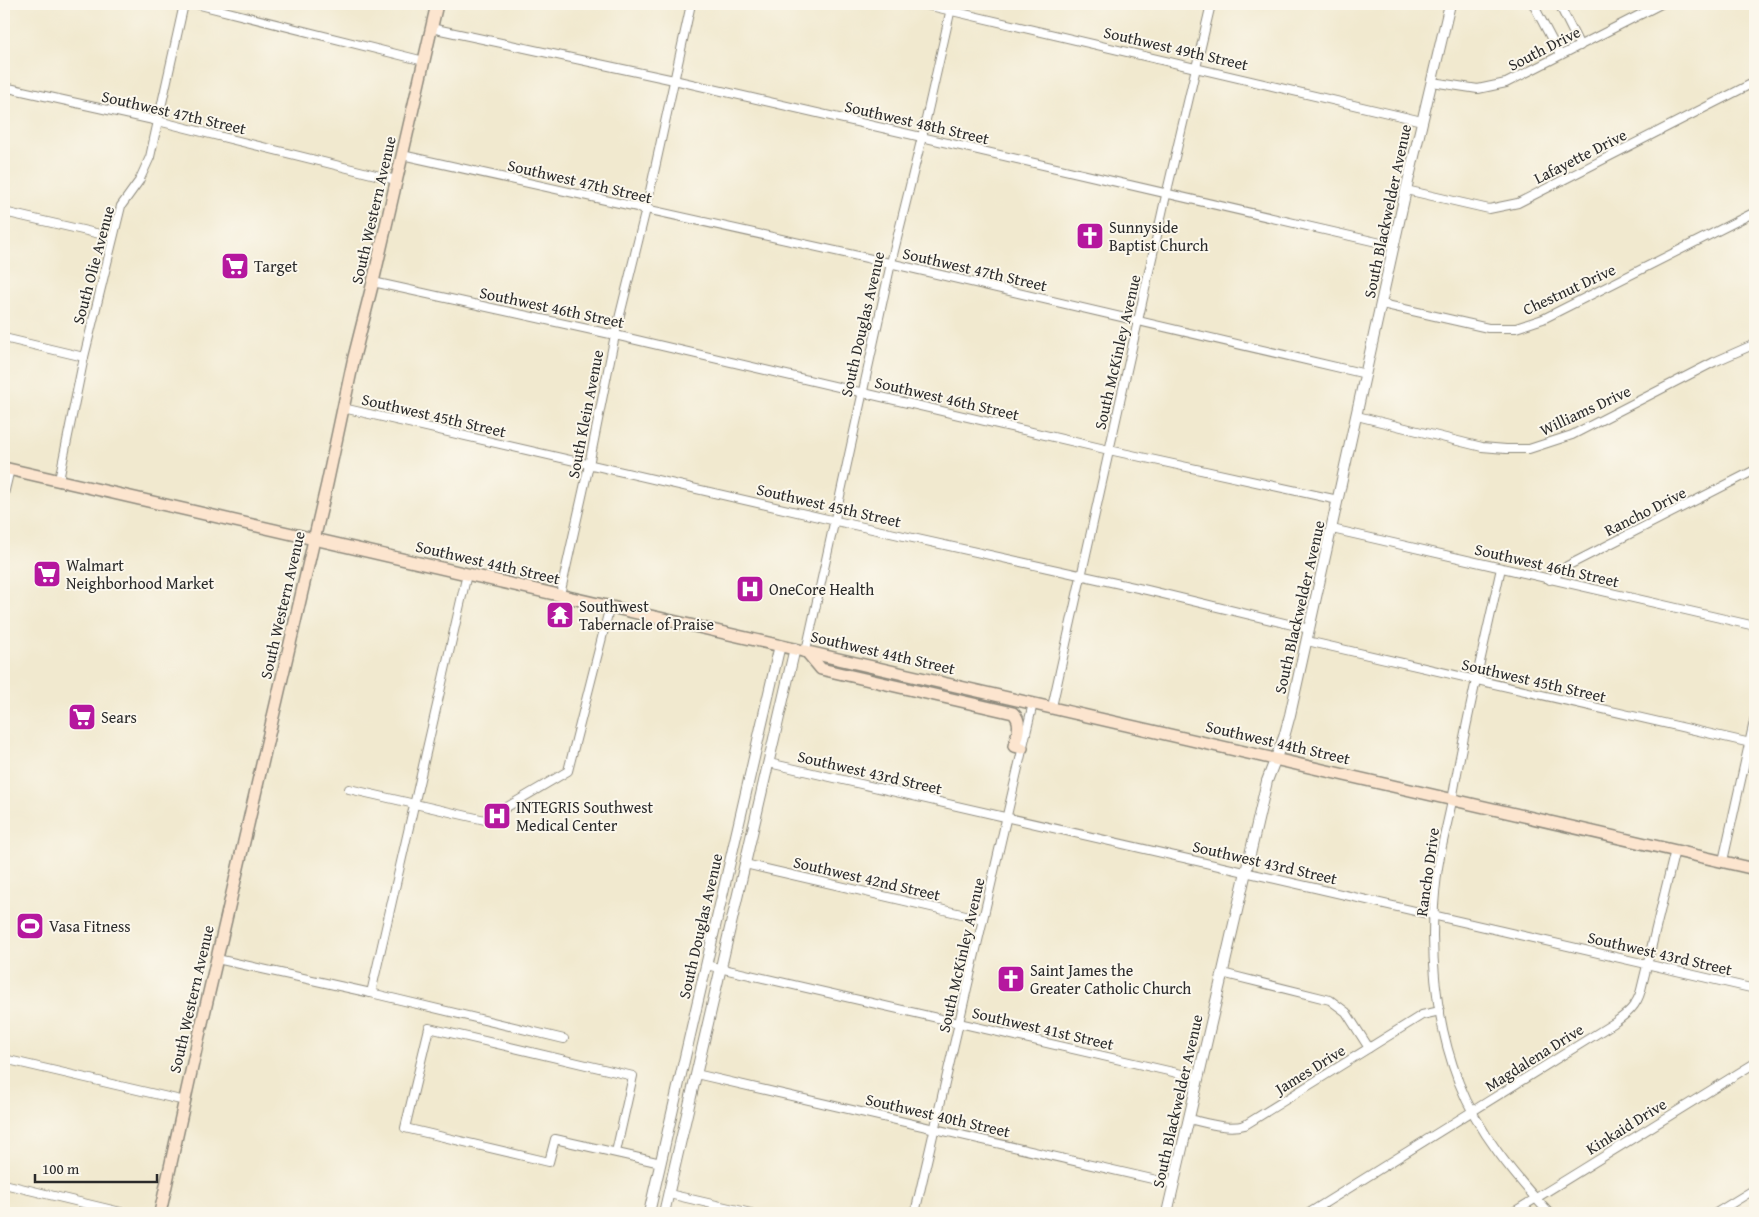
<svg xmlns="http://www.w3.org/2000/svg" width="1759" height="1217" viewBox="0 0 1759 1217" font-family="'Gentium Book Plus',serif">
	<rect width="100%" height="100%" fill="#fbf7ec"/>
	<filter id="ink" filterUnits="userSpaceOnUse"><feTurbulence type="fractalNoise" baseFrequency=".02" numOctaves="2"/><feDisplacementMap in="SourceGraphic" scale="10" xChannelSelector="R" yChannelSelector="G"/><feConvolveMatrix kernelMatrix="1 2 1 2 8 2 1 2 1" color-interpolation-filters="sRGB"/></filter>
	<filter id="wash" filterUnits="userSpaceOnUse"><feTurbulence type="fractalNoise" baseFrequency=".0096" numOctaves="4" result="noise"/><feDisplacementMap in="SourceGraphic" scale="20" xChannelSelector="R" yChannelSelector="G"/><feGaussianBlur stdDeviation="1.12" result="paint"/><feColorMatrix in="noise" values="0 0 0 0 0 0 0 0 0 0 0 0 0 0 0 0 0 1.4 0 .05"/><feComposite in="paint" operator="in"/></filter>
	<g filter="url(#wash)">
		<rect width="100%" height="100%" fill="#f1e9cf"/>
	</g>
	<g filter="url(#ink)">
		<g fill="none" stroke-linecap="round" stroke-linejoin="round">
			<defs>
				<g id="minor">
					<path d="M196,4L424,61"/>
					<path d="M922,4L1422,121"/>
					<path d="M1533,4L1560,55"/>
					<path d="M1559,4L1580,46"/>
					<path d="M431,28L674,80L1394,246"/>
					<path d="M1432,82L1478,89L1506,83L1661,4"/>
					<path d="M4,87L158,121L396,180"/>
					<path d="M402,155L885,262L1366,374"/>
					<path d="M1406,190L1489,209L1518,203L1755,82"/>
					<path d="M4,212L113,237"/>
					<path d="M373,282L615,335L1109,450L1338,500"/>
					<path d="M1382,304L1488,328H1516L1543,319L1755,212"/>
					<path d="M4,338L84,357"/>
					<path d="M343,408L836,521L1147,590L1309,629"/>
					<path d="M1357,416L1482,447L1506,449H1529L1572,435L1714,362L1755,344"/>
					<path d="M59,480L84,357L121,206L139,181L150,157L184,4"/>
					<path d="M4,494L10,469"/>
					<path d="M1332,529L1755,626"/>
					<path d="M1501,568C1484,646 1465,723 1452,801C1447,826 1440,850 1437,875C1428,944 1434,1018 1459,1083C1478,1132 1514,1175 1549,1213"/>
					<path d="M1550,580L1567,566L1755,470"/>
					<path d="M560,595L589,465L615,335L646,209L691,4"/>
					<path d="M1307,641L1755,744"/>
					<path d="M806,651L891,263L922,137L952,4"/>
					<path d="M1052,707L1164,204L1211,4"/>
					<path d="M769,763L1755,989"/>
					<path d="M349,789L485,820L568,771L610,606"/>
					<path d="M1723,861L1755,717"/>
					<path d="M745,864L983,919"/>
					<path d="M217,959L371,993L467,574"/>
					<path d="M706,965L1199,1078"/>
					<path d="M1222,973L1330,1000L1346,1012L1369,1048"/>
					<path d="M371,993L564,1039"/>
					<path d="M4,1059L185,1101"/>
					<path d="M696,1074L1174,1184"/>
					<path d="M1189,1119C1207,1123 1227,1130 1245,1125L1422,1015L1440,1011"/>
					<path d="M616,1152L633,1076L429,1028L405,1128L549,1162L555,1139L661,1163"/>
					<path d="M4,1184L125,1213"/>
					<path d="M669,1194L751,1213"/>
					<path d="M915,1213L1033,703"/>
					<path d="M1309,1213L1614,1023C1627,1014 1637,1006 1641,990L1675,850"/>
					<path d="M1512,1213L1755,1063"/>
					<path d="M1716,1213L1755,1189"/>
				</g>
				<g id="tertiary">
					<path d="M649,1213L780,645"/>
					<path d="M664,1213L795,648"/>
					<path d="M1167,1213L1267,781L1284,737L1290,715L1406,190L1450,4"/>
				</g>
				<g id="secondary">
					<path d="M4,468L1755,869"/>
					<path d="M806,651L821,669L1013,713C1023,722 1017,735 1014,746L1022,748"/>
					<path d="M160,1213L198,1040L327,484L354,357L373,282L437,4"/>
				</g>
			</defs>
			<use href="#minor" stroke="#8e8a7d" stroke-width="10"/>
			<use href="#tertiary" stroke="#8e8a7d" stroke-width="12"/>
			<use href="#secondary" stroke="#8e8a7d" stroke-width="14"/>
			<use href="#minor" stroke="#fff" stroke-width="8"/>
			<use href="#tertiary" stroke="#fff" stroke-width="10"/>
			<use href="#secondary" stroke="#fce5cf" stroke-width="11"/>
		</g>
	</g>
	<defs>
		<symbol id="church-square" viewBox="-11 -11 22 22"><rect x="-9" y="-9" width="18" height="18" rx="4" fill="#b5179e" stroke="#fbf7ec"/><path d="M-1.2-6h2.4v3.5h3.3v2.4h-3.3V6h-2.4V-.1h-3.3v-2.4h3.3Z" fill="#fff"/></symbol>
		<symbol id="supermarket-square" viewBox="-11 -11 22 22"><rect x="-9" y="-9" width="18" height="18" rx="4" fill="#b5179e" stroke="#fbf7ec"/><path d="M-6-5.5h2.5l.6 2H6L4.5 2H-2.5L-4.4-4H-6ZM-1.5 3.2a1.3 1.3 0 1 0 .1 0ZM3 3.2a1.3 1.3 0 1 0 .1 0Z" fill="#fff"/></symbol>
		<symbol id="hospital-square" viewBox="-11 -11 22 22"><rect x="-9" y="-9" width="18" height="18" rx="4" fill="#b5179e" stroke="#fbf7ec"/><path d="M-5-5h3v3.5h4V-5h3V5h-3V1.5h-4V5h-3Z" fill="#fff"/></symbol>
		<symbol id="temple-square" viewBox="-11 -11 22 22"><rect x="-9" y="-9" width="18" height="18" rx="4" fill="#b5179e" stroke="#fbf7ec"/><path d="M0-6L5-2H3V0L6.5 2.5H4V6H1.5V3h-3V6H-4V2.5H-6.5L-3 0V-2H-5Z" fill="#fff"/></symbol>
		<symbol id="stadium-square" viewBox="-11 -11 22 22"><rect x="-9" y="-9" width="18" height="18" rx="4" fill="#b5179e" stroke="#fbf7ec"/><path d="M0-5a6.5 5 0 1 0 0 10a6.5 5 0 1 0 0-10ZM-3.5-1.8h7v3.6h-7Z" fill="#fff"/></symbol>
	</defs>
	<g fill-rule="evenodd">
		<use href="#church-square" x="1074" y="220" width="32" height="32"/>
		<use href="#supermarket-square" x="219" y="250" width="32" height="32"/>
		<use href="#supermarket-square" x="31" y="558" width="32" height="32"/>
		<use href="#hospital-square" x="734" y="573" width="32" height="32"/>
		<use href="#temple-square" x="544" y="599" width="32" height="32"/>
		<use href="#supermarket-square" x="66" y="701" width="32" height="32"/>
		<use href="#hospital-square" x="481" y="800" width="32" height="32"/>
		<use href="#stadium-square" x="14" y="910" width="32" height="32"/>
		<use href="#church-square" x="995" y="963" width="32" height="32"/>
	</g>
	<g text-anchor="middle" stroke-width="4" stroke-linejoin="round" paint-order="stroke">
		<g font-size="16" fill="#2b2b2b" stroke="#fbf7ec">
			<text transform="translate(1176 48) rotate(13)" y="6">Southwest 49th Street</text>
			<text transform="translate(1544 48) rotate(-27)" y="6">South Drive</text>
			<text transform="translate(174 112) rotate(13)" y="6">Southwest 47th Street</text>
			<text transform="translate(917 122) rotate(13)" y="6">Southwest 48th Street</text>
			<text transform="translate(1580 156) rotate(-27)" y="6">Lafayette Drive</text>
			<text transform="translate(580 181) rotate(13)" y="6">Southwest 47th Street</text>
			<text transform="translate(373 210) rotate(-77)" y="6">South Western Avenue</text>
			<text transform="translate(1387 211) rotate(-78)" y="6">South Blackwelder Avenue</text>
			<text transform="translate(93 265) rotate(-75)" y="6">South Olie Avenue</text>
			<text transform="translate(975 269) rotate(13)" y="6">Southwest 47th Street</text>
			<text transform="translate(1569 289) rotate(-25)" y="6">Chestnut Drive</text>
			<text transform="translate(552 307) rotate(12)" y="6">Southwest 46th Street</text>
			<text transform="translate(862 324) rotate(-77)" y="6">South Douglas Avenue</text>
			<text transform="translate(1117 352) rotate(-77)" y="6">South McKinley Avenue</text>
			<text transform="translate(947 398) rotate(13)" y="6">Southwest 46th Street</text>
			<text transform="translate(1585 410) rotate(-25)" y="6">Williams Drive</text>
			<text transform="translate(585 414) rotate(-79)" y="6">South Klein Avenue</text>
			<text transform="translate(434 415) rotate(13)" y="6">Southwest 45th Street</text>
			<text transform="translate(829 505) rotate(13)" y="6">Southwest 45th Street</text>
			<text transform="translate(1645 511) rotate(-27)" y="6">Rancho Drive</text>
			<text transform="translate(488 562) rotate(13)" y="6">Southwest 44th Street</text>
			<text transform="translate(1547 565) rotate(13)" y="6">Southwest 46th Street</text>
			<text transform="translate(282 605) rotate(-77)" y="6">South Western Avenue</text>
			<text transform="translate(1299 607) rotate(-77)" y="6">South Blackwelder Avenue</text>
			<text transform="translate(883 652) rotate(13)" y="6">Southwest 44th Street</text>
			<text transform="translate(1534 680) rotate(13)" y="6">Southwest 45th Street</text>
			<text transform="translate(1278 742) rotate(13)" y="6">Southwest 44th Street</text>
			<text transform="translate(870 772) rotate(13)" y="6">Southwest 43rd Street</text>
			<text transform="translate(1265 862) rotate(13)" y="6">Southwest 43rd Street</text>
			<text transform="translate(1427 872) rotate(-82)" y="6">Rancho Drive</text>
			<text transform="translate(867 878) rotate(13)" y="6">Southwest 42nd Street</text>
			<text transform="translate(700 926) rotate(-77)" y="6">South Douglas Avenue</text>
			<text transform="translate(1660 953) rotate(13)" y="6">Southwest 43rd Street</text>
			<text transform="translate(961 955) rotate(-77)" y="6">South McKinley Avenue</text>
			<text transform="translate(191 999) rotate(-77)" y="6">South Western Avenue</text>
			<text transform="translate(1043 1028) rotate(13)" y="6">Southwest 41st Street</text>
			<text transform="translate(1534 1057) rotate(-32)" y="6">Magdalena Drive</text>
			<text transform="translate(1310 1069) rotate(-32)" y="6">James Drive</text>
			<text transform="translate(1177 1101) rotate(-77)" y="6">South Blackwelder Avenue</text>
			<text transform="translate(938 1115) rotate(13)" y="6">Southwest 40th Street</text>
			<text transform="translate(1626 1126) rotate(-32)" y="6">Kinkaid Drive</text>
		</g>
		<g font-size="16" fill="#2b2b2b" stroke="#fbf7ec" text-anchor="start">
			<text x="1109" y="233">Sunnyside<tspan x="1109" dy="18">Baptist Church</tspan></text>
			<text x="254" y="272">Target</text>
			<text x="66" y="571">Walmart<tspan x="66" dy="18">Neighborhood Market</tspan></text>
			<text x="769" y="595">OneCore Health</text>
			<text x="579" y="612">Southwest<tspan x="579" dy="18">Tabernacle of Praise</tspan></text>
			<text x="101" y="723">Sears</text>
			<text x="516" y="813">INTEGRIS Southwest<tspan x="516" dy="18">Medical Center</tspan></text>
			<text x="49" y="932">Vasa Fitness</text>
			<text x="1030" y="976">Saint James the<tspan x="1030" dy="18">Greater Catholic Church</tspan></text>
		</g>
	</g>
	<rect width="1759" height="1217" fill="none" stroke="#fbf7ec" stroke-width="20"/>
	<path d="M35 1174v8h122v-8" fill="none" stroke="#2b2b2b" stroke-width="2.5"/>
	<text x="42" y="1174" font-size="15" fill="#2b2b2b" stroke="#fbf7ec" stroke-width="4" paint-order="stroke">100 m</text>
</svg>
